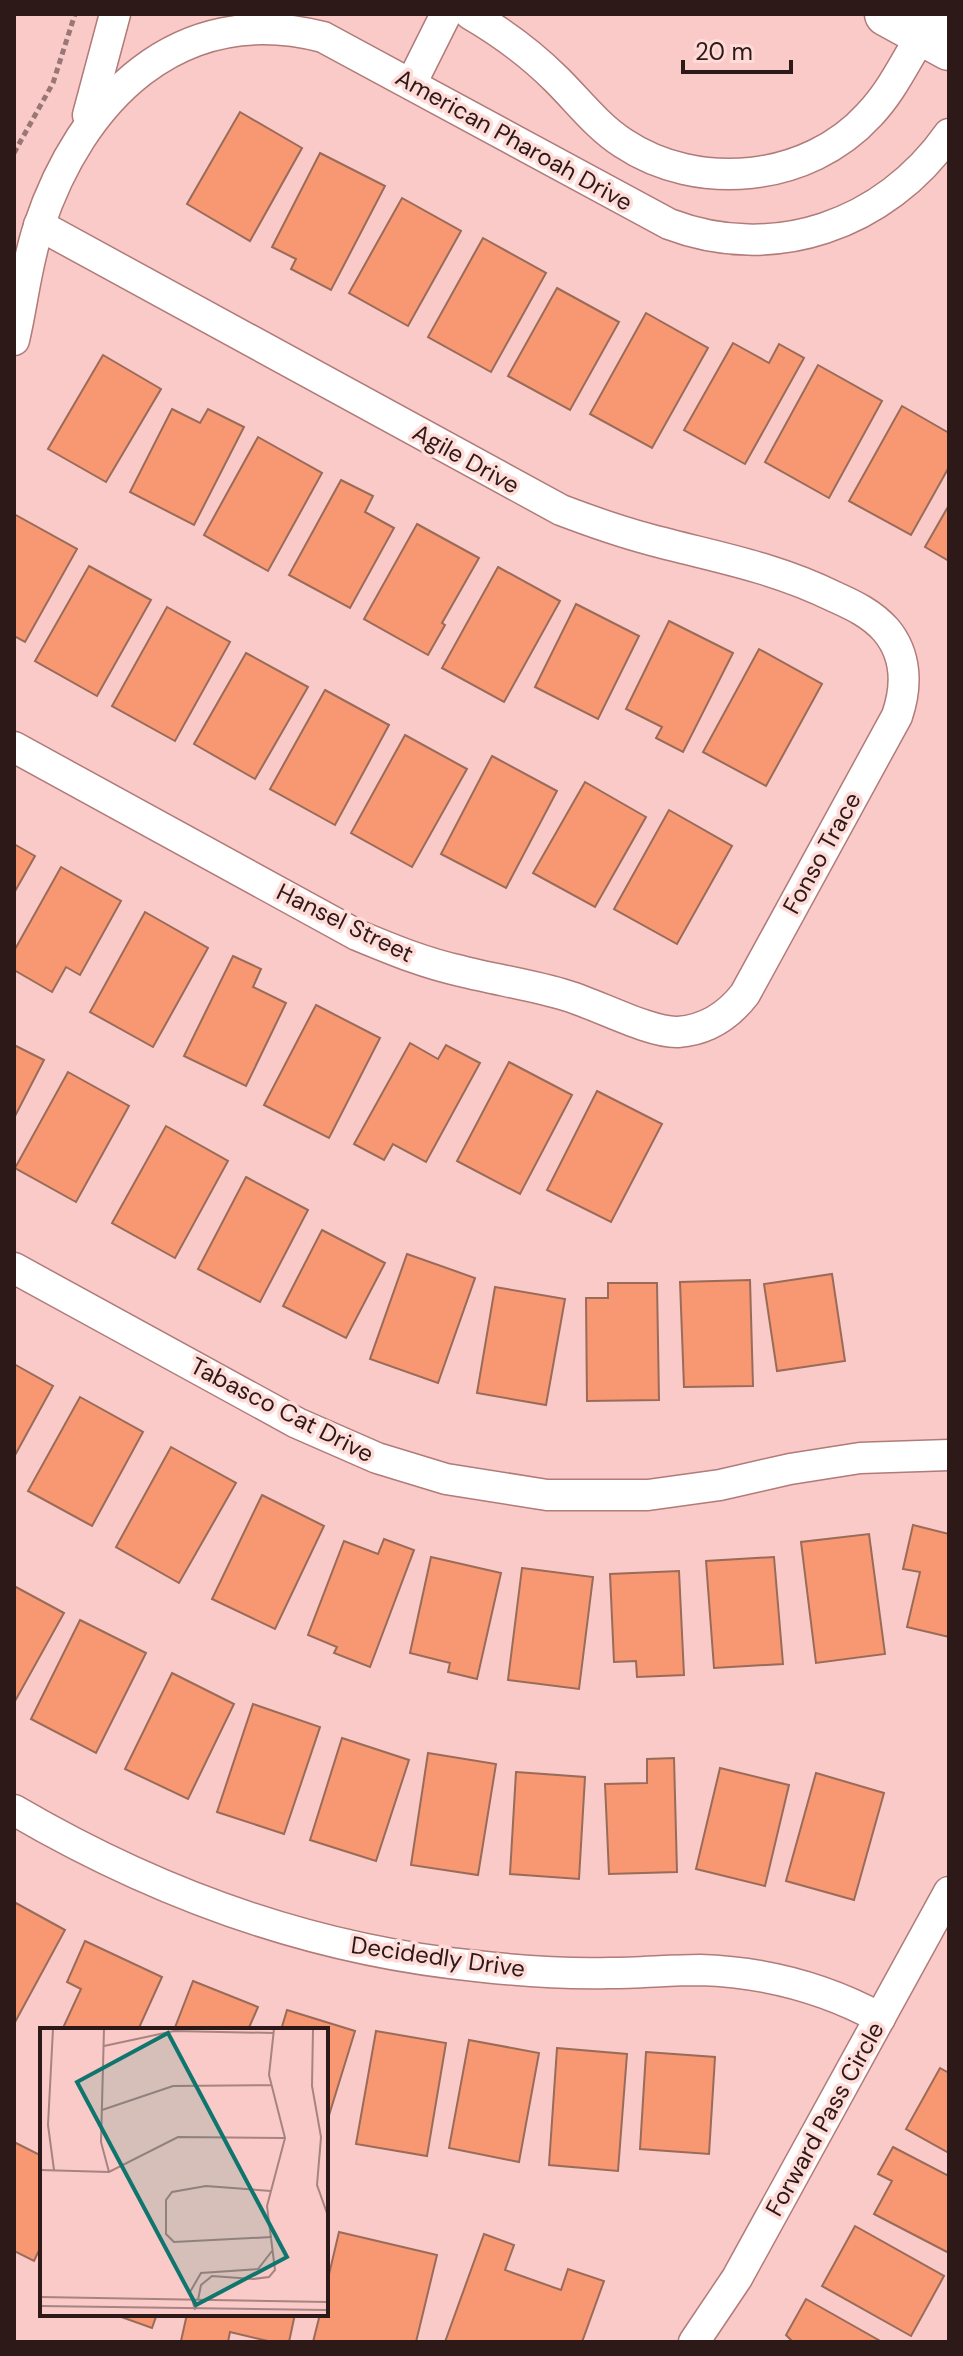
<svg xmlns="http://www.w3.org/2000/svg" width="963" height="2356" viewBox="0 0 963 2356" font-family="'DM Sans',sans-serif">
	<rect width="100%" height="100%" fill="#f9cac7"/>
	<g fill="#f79873" stroke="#9a6b58" stroke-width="2">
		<path d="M240,112L302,148L250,241L187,204Z"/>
		<path d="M320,153L385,186L331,290L291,269L296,259L272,247Z"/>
		<path d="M402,198L461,231L408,326L349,293Z"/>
		<path d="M483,238L546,273L491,372L428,337Z"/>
		<path d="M557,288L619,322L570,410L508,376Z"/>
		<path d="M646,313L708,348L652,448L590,414Z"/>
		<path d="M733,343L769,363L779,344L804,358L745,464L684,430Z"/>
		<path d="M103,355L161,389L106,482L48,449Z"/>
		<path d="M818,365L882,401L829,498L765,462Z"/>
		<path d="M902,406L949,433V467L911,535L849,501Z"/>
		<path d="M172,409L200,423L208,409L244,427L194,525L130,492Z"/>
		<path d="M258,437L322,473L268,571L204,535Z"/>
		<path d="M341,480L373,496L365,512L394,528L350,608L289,575Z"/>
		<path d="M949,505V561L925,547Z"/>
		<path d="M14,514L77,549L25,642L14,636Z"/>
		<path d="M417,524L479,558L442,623L445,625L428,655L364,619Z"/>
		<path d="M89,566L151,600L97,696L35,661Z"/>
		<path d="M498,567L560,601L504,702L442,668Z"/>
		<path d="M576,604L639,636L598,719L535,687Z"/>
		<path d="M167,607L230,642L175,741L112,706Z"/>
		<path d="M669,621L733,653L683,752L656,738L662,727L626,709Z"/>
		<path d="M759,649L822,684L766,786L703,752Z"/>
		<path d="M246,653L308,687L255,779L194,744Z"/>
		<path d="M325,690L389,725L335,825L270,789Z"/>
		<path d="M405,735L467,769L412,867L351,833Z"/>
		<path d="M492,756L557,791L506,888L441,854Z"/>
		<path d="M585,782L646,817L595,907L533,873Z"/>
		<path d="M669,810L732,846L677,944L614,909Z"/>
		<path d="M14,844L35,856L14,893Z"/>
		<path d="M61,867L121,901L80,975L66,967L52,992L14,970V951Z"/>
		<path d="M145,912L208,948L153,1047L90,1012Z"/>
		<path d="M233,956L261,969L253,987L286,1003L246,1086L184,1056Z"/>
		<path d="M316,1005L380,1038L329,1138L264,1105Z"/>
		<path d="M410,1043L438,1059L446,1045L480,1063L426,1162L393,1144L384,1160L354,1144Z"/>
		<path d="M14,1045L44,1060L14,1118Z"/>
		<path d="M509,1062L572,1095L520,1194L457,1161Z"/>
		<path d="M68,1072L129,1106L76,1202L15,1168Z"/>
		<path d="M597,1091L662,1124L611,1222L547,1190Z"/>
		<path d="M166,1126L228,1161L175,1258L112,1223Z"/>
		<path d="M246,1177L308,1210L260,1302L198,1269Z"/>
		<path d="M322,1230L385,1263L346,1338L283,1306Z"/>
		<path d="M407,1254L475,1278L438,1383L370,1359Z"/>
		<path d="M832,1274L845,1361L777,1371L764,1284Z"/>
		<path d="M750,1280L753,1386L684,1387L680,1282Z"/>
		<path d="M608,1283H657L659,1400L587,1401L586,1298H608Z"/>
		<path d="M495,1287L565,1299L546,1405L477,1393Z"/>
		<path d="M14,1364L53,1386L14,1457Z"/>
		<path d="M80,1397L143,1432L92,1526L28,1491Z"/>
		<path d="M171,1447L236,1483L179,1583L116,1547Z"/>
		<path d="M262,1495L324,1526L275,1629L212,1599Z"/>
		<path d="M913,1525L949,1534V1637L907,1627L920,1572L903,1569Z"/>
		<path d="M869,1534L885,1654L816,1663L801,1542Z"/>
		<path d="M384,1539L414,1550L370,1667L334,1653L337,1647L308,1635L344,1541L378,1554Z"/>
		<path d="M431,1557L501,1573L477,1679L448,1672L450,1663L410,1653Z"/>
		<path d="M774,1557L783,1664L714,1668L706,1561Z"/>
		<path d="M522,1568L593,1577L579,1689L508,1680Z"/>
		<path d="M679,1571L684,1675L637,1677L636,1661L614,1662L610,1574Z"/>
		<path d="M14,1586L64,1613L14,1703Z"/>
		<path d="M80,1620L146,1653L96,1753L31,1719Z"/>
		<path d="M172,1673L234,1704L188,1799L125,1769Z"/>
		<path d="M253,1704L320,1727L284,1834L217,1812Z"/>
		<path d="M342,1738L409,1760L376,1861L310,1840Z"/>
		<path d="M428,1753L496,1764L478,1875L411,1865Z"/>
		<path d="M674,1758L677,1872L609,1874L605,1784L647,1783V1759Z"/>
		<path d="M720,1768L789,1785L765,1886L696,1869Z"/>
		<path d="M516,1772L585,1777L579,1879L510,1874Z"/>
		<path d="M816,1773L884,1793L854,1900L786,1881Z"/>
		<path d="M14,1902L65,1930L14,2024Z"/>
		<path d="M85,1941L162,1977L138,2030H62L81,1989L67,1982Z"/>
		<path d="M193,1981L258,2007L248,2030H174Z"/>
		<path d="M287,2010L355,2031L326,2125V2030H281Z"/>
		<path d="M376,2031L446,2043L427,2156L356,2144Z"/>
		<path d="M469,2040L539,2053L519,2162L449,2148Z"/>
		<path d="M557,2048L627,2054L618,2171L549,2165Z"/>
		<path d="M646,2052L715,2057L709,2154L640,2149Z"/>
		<path d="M940,2068L949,2073V2153L906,2129Z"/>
		<path d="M14,2142L42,2156V2244L34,2261L14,2251Z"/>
		<path d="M893,2147L949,2176V2253L874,2214L892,2181L878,2174Z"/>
		<path d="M855,2226L944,2276L911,2336L822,2286Z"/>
		<path d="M339,2232L437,2255L416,2342H313L320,2314H326V2287Z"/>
		<path d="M484,2234L514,2245L505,2270L561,2290L568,2269L604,2281L582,2342H445Z"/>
		<path d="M806,2299L882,2342H793L786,2335Z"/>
		<path d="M113,2314H157L152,2328Z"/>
		<path d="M187,2314H295L289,2342H272L230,2332L228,2342H186L181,2341Z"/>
	</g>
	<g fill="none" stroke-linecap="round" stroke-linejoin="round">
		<defs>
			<g id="street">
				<path d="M470,14C501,32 531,54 557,80C579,102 597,126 623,143C698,193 808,182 869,115C898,85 911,46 937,14"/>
				<path d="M411,84L446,14"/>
				<path d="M88,115L115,14"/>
				<path d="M14,340C23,302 26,264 39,226C81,100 178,0 323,37L669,224C774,264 885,225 949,134"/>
				<path d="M14,747L357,935C391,949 424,963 461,971C496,980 533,985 568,996C598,1005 650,1033 678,1032C706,1030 728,1016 745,994L897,716C907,687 907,655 886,630C872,614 853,605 835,597C772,566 714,557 648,539C618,531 590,521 561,510L39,225"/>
				<path d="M14,1268L297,1423L377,1458L446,1479L547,1495H648L720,1485L790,1469L860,1458L949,1455"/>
				<path d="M14,1810C156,1893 312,1950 476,1966C520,1971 565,1974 609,1973C640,1973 670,1970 700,1970C763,1972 825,1988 880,2018"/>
				<path d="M694,2342L737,2278L949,1892"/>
			</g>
			<path id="secondary" d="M887,14L949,48"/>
		</defs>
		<use href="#street" stroke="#b07b79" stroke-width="33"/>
		<use href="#secondary" stroke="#b07b79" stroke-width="47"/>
		<path stroke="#997775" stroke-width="5" stroke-dasharray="6 4" stroke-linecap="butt" d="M14,153L53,83L75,14"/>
		<use href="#street" stroke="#fff" stroke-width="30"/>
		<use href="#secondary" stroke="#fff" stroke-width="44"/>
	</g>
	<g text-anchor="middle" stroke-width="7" stroke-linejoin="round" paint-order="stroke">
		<g font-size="24" fill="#2d1918" stroke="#ffdbd8">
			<text transform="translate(514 140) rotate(29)" y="8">American Pharoah Drive</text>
			<text transform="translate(466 459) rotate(29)" y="8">Agile Drive</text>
			<text transform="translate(822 853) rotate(-61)" y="8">Fonso Trace</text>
			<text transform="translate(345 923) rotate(26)" y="8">Hansel Street</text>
			<text transform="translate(282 1410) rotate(27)" y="8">Tabasco Cat Drive</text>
			<text transform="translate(438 1957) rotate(8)" y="8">Decidedly Drive</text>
			<text transform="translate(825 2119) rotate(-61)" y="8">Forward Pass Circle</text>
		</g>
	</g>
	<g transform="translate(40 2028)">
		<rect width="288" height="288" fill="#f9cac7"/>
		<path fill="none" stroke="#a78381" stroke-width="2" d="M13,1L8,97L14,142M64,1L61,114L69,144M273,1L272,58L281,109L277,157L288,188M64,18L134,3L233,5M62,82L133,58L231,57M0,142L69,144L138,109L244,110M231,163L166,158L132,164L126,172V206L134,214L232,209M0,269L288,274M158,272L161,257L172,248L213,251L229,249L235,242L227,178L245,110L229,47L234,1M0,278L288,282M155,282L150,264L161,245L218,241L232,223"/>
		<path fill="#0f766e" fill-opacity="0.15" stroke="#0f766e" stroke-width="4" d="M128,5L247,229L156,277L37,54Z"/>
		<rect width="288" height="288" fill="none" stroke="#2d1918" stroke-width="4"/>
	</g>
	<rect width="963" height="2356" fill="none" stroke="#2d1918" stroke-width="32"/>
	<path d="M683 60v12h108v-12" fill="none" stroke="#2d1918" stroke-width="4"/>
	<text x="695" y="60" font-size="24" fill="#2d1918" stroke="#ffdbd8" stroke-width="6" paint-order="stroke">20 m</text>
</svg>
